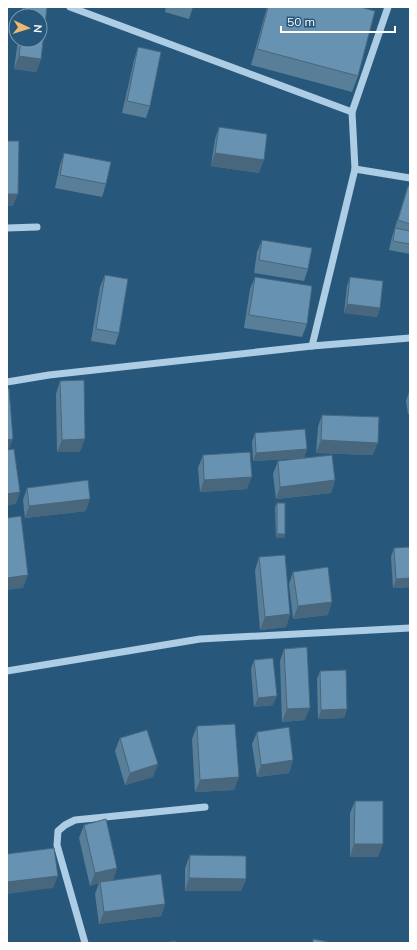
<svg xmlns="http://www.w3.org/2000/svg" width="417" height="950" viewBox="0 0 417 950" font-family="Mulish,sans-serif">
	<rect width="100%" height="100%" fill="#27587c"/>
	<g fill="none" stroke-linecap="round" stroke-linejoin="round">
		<g stroke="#accde4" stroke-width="7">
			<path d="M70,7L352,112"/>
			<path d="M355,169L410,178"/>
			<path d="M7,228L37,227"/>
			<path d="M312,346L355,169L352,112L388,7"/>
			<path d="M7,382L49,375L312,346L410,338"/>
			<path d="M7,671L200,639L410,628"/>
			<path d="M85,943L57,845L58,831L65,825L75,820L205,807"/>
		</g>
	</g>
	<g fill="#597e98">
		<path d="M23,7H47L41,59L36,72L14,69L18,40H40V16H20Z"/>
		<path d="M166,7H193L189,19L165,12Z"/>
		<path d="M267,7H360L358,76L352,92L251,65Z"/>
		<path d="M138,47L150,106L146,118L122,113L134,60Z"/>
		<path d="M219,127L259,173L211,166L215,139Z"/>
		<path d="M64,153L106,184L102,197L55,188L60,165Z"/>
		<path d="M408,186L410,187V254L389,250L392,237Z"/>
		<path d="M262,240L308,269L304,281L254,273L257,252Z"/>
		<path d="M105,275L119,333L115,345L91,341L100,287Z"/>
		<path d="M255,277L307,324L302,337L244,328L250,289Z"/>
		<path d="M350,277L380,308L377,317L344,313L347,286Z"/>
		<path d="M60,381L80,452H57L56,394Z"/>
		<path d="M409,392H410V414H408L406,401Z"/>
		<path d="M322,415L373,455L316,453L318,427Z"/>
		<path d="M255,433L307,449L304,458L253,461L252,442Z"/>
		<path d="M203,455L247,489L200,492L198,468Z"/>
		<path d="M278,461L335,480L331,493L276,499L273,474Z"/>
		<path d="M27,488L86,511L25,518L23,500Z"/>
		<path d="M277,503L285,534L284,538H276L275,507Z"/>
		<path d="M410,547V587L393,588L391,557L394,548Z"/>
		<path d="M259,557L290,614L286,627L260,630L255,570Z"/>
		<path d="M293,572L328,615L293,619L289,584Z"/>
		<path d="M284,649L305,720L282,722L280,661Z"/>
		<path d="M254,660L273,705L254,707L251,669Z"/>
		<path d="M320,671L347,709L344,718L318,719L317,679Z"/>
		<path d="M197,726L234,790L195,792L192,739Z"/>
		<path d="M257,732L293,760L289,773L257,777L252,744Z"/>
		<path d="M120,738L153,777L125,785L115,751Z"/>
		<path d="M355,801L378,857H350V813Z"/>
		<path d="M84,825L117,868L113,880L165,904L161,916L99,924L95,894L99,883L90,886L79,838Z"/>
		<path d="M190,855L246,879L241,891H185V868Z"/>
	</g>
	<g fill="#48667c">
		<path d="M19,56L41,59L36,72L14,69Z"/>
		<path d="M215,153L264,160L259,173L211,166Z"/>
		<path d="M7,194H18L13,206H7Z"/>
		<path d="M347,304L380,308L377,317L344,313Z"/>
		<path d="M13,439L8,452H7V440Z"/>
		<path d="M85,439L80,452H57L62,440Z"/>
		<path d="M321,440L378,443L373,455L316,453Z"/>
		<path d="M307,449L304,458L253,461L256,453Z"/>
		<path d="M252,477L247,489L200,492L204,480Z"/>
		<path d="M335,480L331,493L276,499L280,487Z"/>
		<path d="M20,492L16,504L7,506V494Z"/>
		<path d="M90,499L86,511L25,518L29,506Z"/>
		<path d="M277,534H285L284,538H276Z"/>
		<path d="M28,575L23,588L7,590V578Z"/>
		<path d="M410,578V587L393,588L396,579Z"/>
		<path d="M332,602L328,615L293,619L298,606Z"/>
		<path d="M290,614L286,627L260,630L265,617Z"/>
		<path d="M277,696L273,705L254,707L258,698Z"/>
		<path d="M310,708L305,720L282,722L287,709Z"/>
		<path d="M347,709L344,718L318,719L321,710Z"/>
		<path d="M293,760L289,773L257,777L261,765Z"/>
		<path d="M158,764L153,777L125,785L130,773Z"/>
		<path d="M239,777L234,790L195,792L200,780Z"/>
		<path d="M354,844H383L378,857H350Z"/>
		<path d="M117,868L113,880L100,882L99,883L90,886L95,873Z"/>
		<path d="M58,876L53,888L7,894V882Z"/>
		<path d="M189,878L246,879L241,891H185Z"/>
		<path d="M165,904L161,916L99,924L104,912Z"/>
	</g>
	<g fill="#6792b1" stroke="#48667c">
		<path d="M25,7H47L41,59L19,56L21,40H40V16H24Z"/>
		<path d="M268,7H360L375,11L358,76L257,49Z"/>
		<path d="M138,47L161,52L150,106L127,101Z"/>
		<path d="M219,127L267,134L264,160L215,153Z"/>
		<path d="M7,141H19L18,194H7Z"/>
		<path d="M64,153L111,162L106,184L60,175Z"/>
		<path d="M408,186L410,187V224L398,220Z"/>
		<path d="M395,228L410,231V244L393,241Z"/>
		<path d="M262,240L312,248L308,269L259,260Z"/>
		<path d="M105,275L128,279L119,333L96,329Z"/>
		<path d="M255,277L312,286L307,324L249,315Z"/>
		<path d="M350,277L383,281L380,308L347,304Z"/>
		<path d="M84,380L85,439L62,440L60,381Z"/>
		<path d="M9,388L13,439L7,440V389Z"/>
		<path d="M322,415L379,417L378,443L321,440Z"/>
		<path d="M305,429L307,449L256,453L255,433Z"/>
		<path d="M14,449L20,492L7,494V450Z"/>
		<path d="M250,452L252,477L204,480L203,455Z"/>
		<path d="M332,455L335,480L280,487L278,461Z"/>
		<path d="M88,480L90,499L29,506L27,488Z"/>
		<rect x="277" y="503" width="8" height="31"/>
		<path d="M21,516L28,575L7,578V518Z"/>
		<path d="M410,547V578L396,579L394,548Z"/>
		<path d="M285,555L290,614L265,617L259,557Z"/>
		<path d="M328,567L332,602L298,606L293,572Z"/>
		<path d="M307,647L310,708L287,709L284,649Z"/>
		<path d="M273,658L277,696L258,698L254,660Z"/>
		<path d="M346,670L347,709L321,710L320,671Z"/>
		<path d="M235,724L239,777L200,780L197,726Z"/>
		<path d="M289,727L293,760L261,765L257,732Z"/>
		<path d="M147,730L158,764L130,773L120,738Z"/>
		<path d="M355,801H383V844H354Z"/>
		<path d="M106,819L117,868L95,873L84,825Z"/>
		<path d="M54,848L58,876L7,882V854Z"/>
		<path d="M190,855L246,856V879L189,878Z"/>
		<path d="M161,874L165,904L104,912L100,882Z"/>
		<path d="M313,939L333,943H313Z"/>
		<path d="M175,941V943H167Z"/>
	</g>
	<rect width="417" height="950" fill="none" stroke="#ffffff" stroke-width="16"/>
	<g transform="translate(28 28) rotate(94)"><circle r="19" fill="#27587c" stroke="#7d9bb0"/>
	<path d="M0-3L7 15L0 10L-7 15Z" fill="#ecb872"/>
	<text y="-6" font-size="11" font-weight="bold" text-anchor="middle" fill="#ffffff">N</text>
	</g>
	<path d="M281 26v6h114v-6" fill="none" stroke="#ffffff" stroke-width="2"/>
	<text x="287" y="26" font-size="12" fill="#ffffff" stroke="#27587c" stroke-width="3" paint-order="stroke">50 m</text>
</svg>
